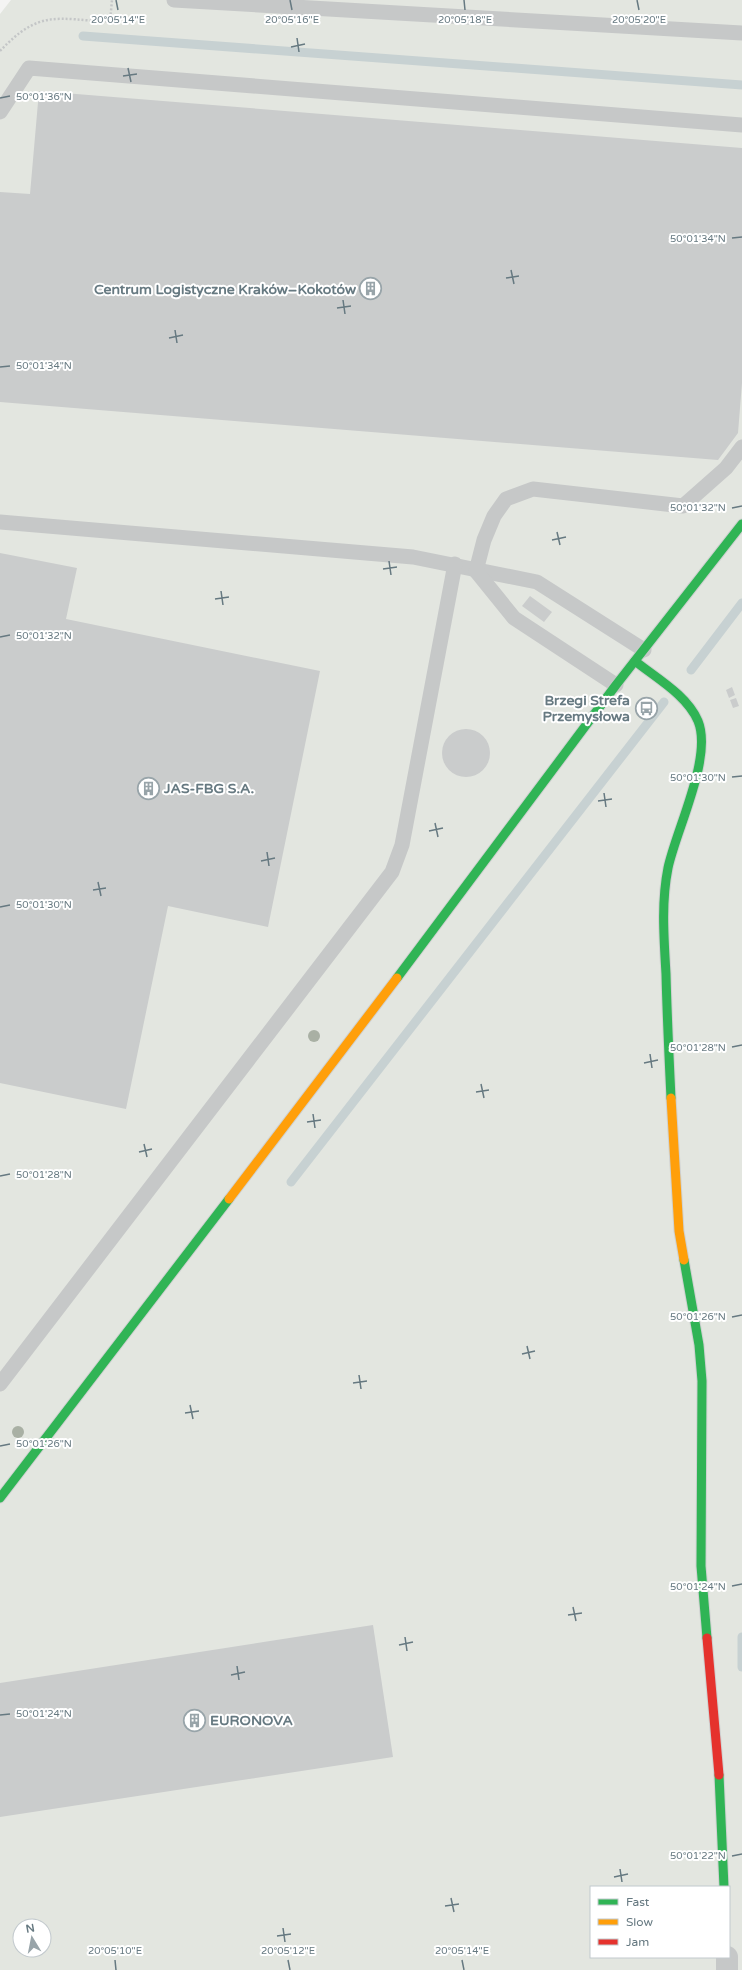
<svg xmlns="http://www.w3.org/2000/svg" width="742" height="1970" viewBox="0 0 742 1970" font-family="'Varela Round',sans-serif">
	<rect width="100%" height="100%" fill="#f4f4f3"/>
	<path fill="#e3e6e0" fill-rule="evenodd" d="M11,0H742V1970H0V14ZM591,1887H729V1957H591ZM20,1926H44V1950H20Z"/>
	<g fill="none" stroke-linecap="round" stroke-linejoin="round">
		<g stroke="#c7d1d2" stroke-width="9">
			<path d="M83,36L742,85"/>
			<path d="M691,670L742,603"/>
			<path d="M291,1182L664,702"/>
			<path d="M742,1637V1667"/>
		</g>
	</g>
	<g fill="#cacccc">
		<path d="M39,91L742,148V383L738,433L718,460L0,402V192L30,194Z"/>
		<path d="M0,553L77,568L66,619L320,671L268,927L168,906L126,1109L0,1083Z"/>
		<path d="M530,596L552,612L544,622L522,606Z"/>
		<path d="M732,687L735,695L729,698L726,690Z"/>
		<path d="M736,698L739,706L733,708L730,700Z"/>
		<circle cx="466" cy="753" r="24"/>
		<path d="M373,1625L393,1757L0,1817V1683Z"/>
	</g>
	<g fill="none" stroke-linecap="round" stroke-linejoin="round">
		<defs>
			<g id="fast">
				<path d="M635,661C656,678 687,695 698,721C713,757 676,830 668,868C661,903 664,939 666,974C667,1015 669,1057 671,1098"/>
				<path d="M397,978L616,685L742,524"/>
				<path d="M684,1260L699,1345L702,1381L701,1566L707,1638"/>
				<path d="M0,1498L229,1199"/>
				<path d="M719,1775L724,1887"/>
			</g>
			<g id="slow">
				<path d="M671,1098L679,1231L684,1260"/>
				<path d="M229,1199L397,978"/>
			</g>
			<path id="jam" d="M707,1638L719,1775"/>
		</defs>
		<use href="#fast" stroke="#cfd1d1" stroke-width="11"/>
		<use href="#slow" stroke="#cfd1d1" stroke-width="11"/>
		<use href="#jam" stroke="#cfd1d1" stroke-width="11"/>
		<path stroke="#c4c6c7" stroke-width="2.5" stroke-dasharray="2 2" stroke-linecap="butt" d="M0,51C40,9 56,19 110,22L112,0"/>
		<g stroke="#c6c8c8" stroke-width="15">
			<path d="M174,0L742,33"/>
			<path d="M0,112L29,68L742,125"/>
			<path d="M0,522L413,557L537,582L644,650"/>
			<path d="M476,571L484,540L494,516L506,499L533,489L683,506L726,468L742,447"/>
			<path d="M476,571L514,618L616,685"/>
			<path d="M0,1384L392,872L402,845L455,564"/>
		</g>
		<path stroke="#c6c8c8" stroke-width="22" d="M727,1957V1970"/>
		<use href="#fast" stroke="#30b455" stroke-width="9"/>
		<use href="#slow" stroke="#ff9f0a" stroke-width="9"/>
		<use href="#jam" stroke="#e5322d" stroke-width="9"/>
	</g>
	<g fill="#a9b0a4">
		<circle cx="314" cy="1036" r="6"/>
		<circle cx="18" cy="1432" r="6"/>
	</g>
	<path fill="none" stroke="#667981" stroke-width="1.5" d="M116,0L118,10M290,0L292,10M464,0L465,10M637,0L639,10M297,38L299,52M291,47L305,44M128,68L131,82M123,76L137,74M0,98L10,96M732,238L742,237M511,270L514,284M506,278L519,276M343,300L345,314M337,308L351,306M175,330L177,343M169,338L183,335M0,367L10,366M732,508L742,506M557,532L560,545M552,540L566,537M389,561L391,575M383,569L397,567M221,591L223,605M215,599L229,597M0,637L10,635M732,777L742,776M604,793L606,807M598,801L612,799M435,823L438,837M429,831L443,828M267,852L269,866M261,861L275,858M98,882L101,896M93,890L106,888M0,907L10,905M732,1047L742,1045M650,1054L652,1068M644,1063L658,1060M481,1084L484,1098M476,1092L489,1090M313,1114L315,1128M307,1122L321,1120M144,1144L147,1157M139,1152L152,1149M0,1176L10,1174M732,1317L742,1315M527,1346L530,1359M522,1354L535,1351M359,1375L361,1389M353,1383L367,1381M190,1405L193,1419M185,1413L199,1411M0,1446L10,1444M732,1586L742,1584M573,1607L576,1621M568,1615L582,1613M405,1637L407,1651M399,1645L413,1642M237,1666L239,1680M231,1675L245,1672M0,1715L10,1714M732,1856L742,1854M620,1869L622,1882M614,1877L628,1874M451,1898L454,1912M445,1906L459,1904M283,1928L285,1942M277,1936L291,1934M115,1960L116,1970M288,1960L290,1970M462,1960L464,1970"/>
	<defs>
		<symbol id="building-ring" viewBox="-11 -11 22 22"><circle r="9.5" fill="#fff" stroke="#98a4a9" stroke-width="1.5"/><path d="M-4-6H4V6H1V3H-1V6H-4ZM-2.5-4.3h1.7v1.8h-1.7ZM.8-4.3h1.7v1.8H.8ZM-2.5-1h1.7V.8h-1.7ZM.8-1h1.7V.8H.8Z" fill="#98a4a9"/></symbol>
		<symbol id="bus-ring" viewBox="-11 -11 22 22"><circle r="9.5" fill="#fff" stroke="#98a4a9" stroke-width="1.5"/><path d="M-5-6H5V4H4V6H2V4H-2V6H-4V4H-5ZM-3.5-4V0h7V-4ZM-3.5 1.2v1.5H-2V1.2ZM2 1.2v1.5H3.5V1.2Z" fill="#98a4a9"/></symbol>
	</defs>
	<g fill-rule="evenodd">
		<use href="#building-ring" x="358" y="276" width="25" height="25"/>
		<use href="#bus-ring" x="634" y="696" width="25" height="25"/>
		<use href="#building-ring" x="136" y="776" width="25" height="25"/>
		<use href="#building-ring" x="182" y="1708" width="25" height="25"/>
	</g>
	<g text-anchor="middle" stroke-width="4" stroke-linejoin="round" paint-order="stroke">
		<g font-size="14" font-weight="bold" fill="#667981" stroke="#fff" text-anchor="end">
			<text x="356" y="294">Centrum Logistyczne Kraków–Kokotów</text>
			<text x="630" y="705">Brzegi Strefa<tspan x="630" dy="16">Przemysłowa</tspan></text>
			<text x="164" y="793" text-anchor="start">JAS-FBG S.A.</text>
			<text x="210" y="1725" text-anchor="start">EURONOVA</text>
		</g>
	</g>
	<g font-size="10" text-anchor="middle" fill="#667981" stroke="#fff" stroke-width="4" stroke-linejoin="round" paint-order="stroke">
		<text x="118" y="23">20°05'14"E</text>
		<text x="292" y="23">20°05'16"E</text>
		<text x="465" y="23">20°05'18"E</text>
		<text x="639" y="23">20°05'20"E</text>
		<text x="44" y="100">50°01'36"N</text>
		<text x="698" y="242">50°01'34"N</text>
		<text x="44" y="369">50°01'34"N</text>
		<text x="698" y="511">50°01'32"N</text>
		<text x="44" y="639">50°01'32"N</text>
		<text x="698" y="781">50°01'30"N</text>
		<text x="44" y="908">50°01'30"N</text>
		<text x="698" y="1051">50°01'28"N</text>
		<text x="44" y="1178">50°01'28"N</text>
		<text x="698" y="1320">50°01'26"N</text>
		<text x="44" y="1447">50°01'26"N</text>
		<text x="698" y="1590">50°01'24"N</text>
		<text x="44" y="1717">50°01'24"N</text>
		<text x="698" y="1859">50°01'22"N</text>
		<text x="115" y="1954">20°05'10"E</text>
		<text x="288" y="1954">20°05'12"E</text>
		<text x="462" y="1954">20°05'14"E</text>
	</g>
	<rect x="590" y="1886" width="140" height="72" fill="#ffffff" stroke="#c2c9cd"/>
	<rect x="598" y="1899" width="20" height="6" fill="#30b455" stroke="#c2c9cd"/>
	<text x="626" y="1906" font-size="12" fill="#667981">Fast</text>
	<rect x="598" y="1919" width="20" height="6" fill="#ff9f0a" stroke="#c2c9cd"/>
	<text x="626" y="1926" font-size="12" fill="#667981">Slow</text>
	<rect x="598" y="1939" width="20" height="6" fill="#e5322d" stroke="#c2c9cd"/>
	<text x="626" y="1946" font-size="12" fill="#667981">Jam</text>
	<g transform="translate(32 1938) rotate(350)"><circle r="19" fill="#ffffff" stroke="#c2c9cd"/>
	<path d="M0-3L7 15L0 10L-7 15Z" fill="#98a4a9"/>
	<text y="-6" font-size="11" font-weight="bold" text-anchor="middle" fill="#667981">N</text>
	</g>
</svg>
